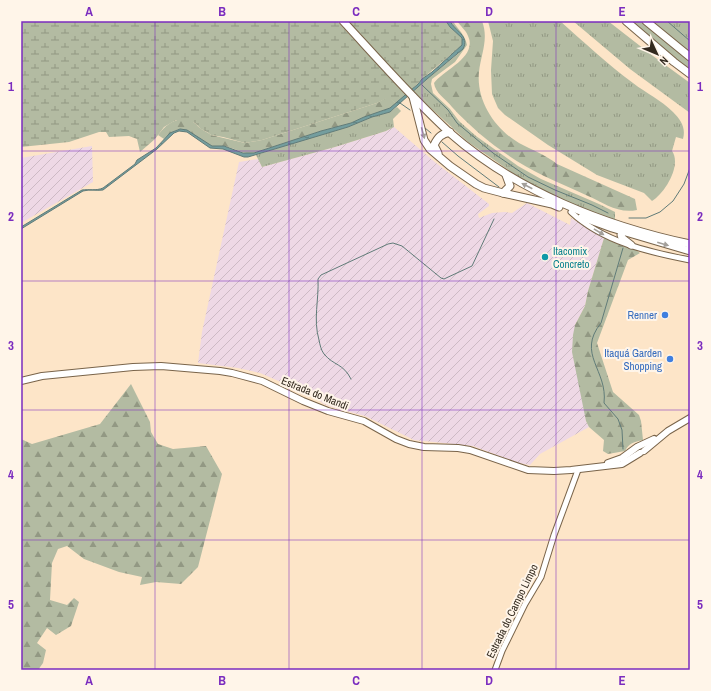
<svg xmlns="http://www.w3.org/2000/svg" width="711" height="691" viewBox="0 0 711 691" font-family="'Archivo Narrow',sans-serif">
	<defs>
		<pattern id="industrial-furrows" width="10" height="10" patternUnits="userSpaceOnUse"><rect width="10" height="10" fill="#eed8e5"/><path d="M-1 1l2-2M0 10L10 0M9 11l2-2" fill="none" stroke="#cdb9c4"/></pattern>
		<pattern id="grass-tufts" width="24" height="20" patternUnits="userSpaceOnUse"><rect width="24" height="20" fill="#b3bba2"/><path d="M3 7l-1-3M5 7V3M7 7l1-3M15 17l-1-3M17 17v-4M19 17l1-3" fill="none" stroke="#929883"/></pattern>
		<pattern id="forest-firs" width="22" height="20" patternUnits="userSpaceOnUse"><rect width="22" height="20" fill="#b3bba2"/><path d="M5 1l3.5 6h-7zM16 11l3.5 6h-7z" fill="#929883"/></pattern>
		<pattern id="wetland-marsh" width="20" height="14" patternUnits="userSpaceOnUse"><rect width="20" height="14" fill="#b3bba2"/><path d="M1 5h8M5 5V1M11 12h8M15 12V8" fill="none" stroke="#929883"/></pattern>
		<pattern id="water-ripples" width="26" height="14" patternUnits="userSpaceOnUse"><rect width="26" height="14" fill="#749e9f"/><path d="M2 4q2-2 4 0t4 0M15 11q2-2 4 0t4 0" fill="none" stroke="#608181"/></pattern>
	</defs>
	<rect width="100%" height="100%" fill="#fde5c8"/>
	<g fill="url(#industrial-furrows)">
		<path d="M394,127L436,163L489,204V206L478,214L479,218L492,213L505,212L512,213L527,203L570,225L571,218L604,238L588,291L585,306L575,325L586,421L589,427L540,454L530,465L518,463L473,446L414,440L365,416L335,408L324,404L311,395L260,373L238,368L198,363L202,332L239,162L258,159L262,167L335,147L386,131Z"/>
		<path d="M92,146L93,182L21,223V158Z"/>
	</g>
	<g fill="url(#grass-tufts)">
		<path d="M450,21H453C458,30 465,34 467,45L455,62L432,79L431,84L433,93L450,109L459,121L476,136L518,166L541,179L599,204L615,212V220L586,211L523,180L468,142L413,92L427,79L459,53L456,30Z"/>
		<path d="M488,21H560C584,42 607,64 633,83C646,93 661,100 673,112C681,120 686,128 683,139L676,137L672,151C682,165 665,193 652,201L644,193L597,175L548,145L505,115L498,108L492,94L491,70L493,41Z"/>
		<path d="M573,21H608L653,56L690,83V113L630,69Z"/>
		<path d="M629,21H641L690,62V73Z"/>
		<path d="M650,21H690V54Z"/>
		<path d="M397,107L401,111L393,119L394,127L386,131L335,147L262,167L256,155L300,141L348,127L372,117L390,112Z"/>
	</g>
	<g fill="url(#forest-firs)">
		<path d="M457,21H482C489,39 481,54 479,72C476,101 495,129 519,143C532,150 546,155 557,164L635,199L637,210C618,214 604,203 588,196C574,189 558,183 544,176C509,159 478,135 452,107C446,99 435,93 434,83C443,70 478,57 468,36C466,30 460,26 457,21Z"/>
		<path d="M389,96L396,104L390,108L364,117L351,123L321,131L254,153C243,155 235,148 224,146C220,146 215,148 212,146C191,138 186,117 164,139L158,135C167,123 181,113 196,124C197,125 198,127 200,128C204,131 207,132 211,135L245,143L262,140L377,103Z"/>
		<path d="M604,238L625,247L636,250L640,253L628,260L597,343L613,392L639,415L641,421L643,440C634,442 629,443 625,451L608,454L603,451L604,440L589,427L586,421L572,352L573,335L575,325L585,306L588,291Z"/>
		<path d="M131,384L150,422L151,432L158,444L173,449L206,446L222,474L198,567L181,584L156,582L140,585L142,577L119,572L84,559L67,546L58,549L52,563L50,600L67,605L74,598L79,602L71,626L56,635L47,628L37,643L46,650L43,663L38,670H21V439L32,444L100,424Z"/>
	</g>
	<g fill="url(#wetland-marsh)">
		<path d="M21,21H337L406,95L396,104L389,97L377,103L262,140L245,143L223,137L211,135L207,132L201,129L195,123L185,120H176L164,127L155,139L140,152L137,139L129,136L109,137L106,132H99L69,142L21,147Z"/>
		<path d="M348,21H446L450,27L462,38V45L422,79L411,90Z"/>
	</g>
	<path fill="url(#water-ripples)" stroke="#607b78" d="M446,21H450C455,31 470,36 463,49L427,79L390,112L372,117L348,127L248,157H244L223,149L210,148L187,132L179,131L174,133L157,149L103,190C96,191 90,189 83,191L21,229V227L82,190C89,189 96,191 103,188L135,164L137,160L156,148L170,133L180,129L187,130L212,146H224L243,153H254L321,131L351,123L364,117L390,108L418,84L422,79L432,72L462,45V38L450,27Z"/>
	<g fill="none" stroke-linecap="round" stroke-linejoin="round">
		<g stroke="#607b78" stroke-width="1">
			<path d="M667,21L690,41"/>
			<path d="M422,85L448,110L457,123L493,153L528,177L555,190L592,205L608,213"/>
			<path d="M400,103L410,110"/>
			<path d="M425,128L431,133"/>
			<path d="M442,142L458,156L499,187"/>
			<path d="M629,218H646L660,212L673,201L684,184L690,168"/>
			<path d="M623,248L601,323C576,354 608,370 604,403L618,419L622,430L623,449"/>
			<path d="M351,379C343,363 334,366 324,354C321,350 320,345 319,340C313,319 319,300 318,279L321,275L388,244L393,243L402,246L441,278L444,279L472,266L494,219"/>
		</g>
		<defs>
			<g id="minor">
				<path d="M571,212C603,242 649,252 690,260"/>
				<path d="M495,670L502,651L525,604L541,577L554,535L578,470"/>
			</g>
			<g id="major">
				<path d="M21,381L42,376L133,367L161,366L220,371L232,373L262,381L303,401L328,411L364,421L396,439L409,444L424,447L458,448L470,450L528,470L554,471L571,470L622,464L640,453"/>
				<path d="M639,446L654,439"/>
				<path d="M644,451L668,431L690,418"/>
				<path d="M608,463L622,458L637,447"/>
			</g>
			<g id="highway">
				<path d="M343,21C378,59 412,98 450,133C516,191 605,226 690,244"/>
				<path d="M626,21L674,62L690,74"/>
				<path d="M646,21L690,57"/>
				<path d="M413,97L424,140L430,149L450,166L476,184L484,188L503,193L552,204L559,207"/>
				<path d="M438,153L434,145C438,137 441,134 450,132"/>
				<path d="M503,193L510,186L506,175"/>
				<path d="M582,217L612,228L690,251"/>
				<path d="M626,229L623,232L621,235L622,238L631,245"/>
			</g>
		</defs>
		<use href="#minor" stroke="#79644a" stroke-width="7"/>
		<use href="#major" stroke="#79644a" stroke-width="8"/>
		<use href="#highway" stroke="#79644a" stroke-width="9"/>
		<use href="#minor" stroke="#fff" stroke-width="5"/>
		<use href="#major" stroke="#fff" stroke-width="6"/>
		<use href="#highway" stroke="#fff" stroke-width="7"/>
	</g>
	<defs><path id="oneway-solid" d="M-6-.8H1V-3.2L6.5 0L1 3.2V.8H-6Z"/></defs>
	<g fill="#a39f9a">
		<use href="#oneway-solid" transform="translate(423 133) rotate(75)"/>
		<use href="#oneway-solid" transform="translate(527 186) rotate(-153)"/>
		<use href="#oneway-solid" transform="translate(599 232) rotate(31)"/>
		<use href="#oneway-solid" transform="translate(663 244) rotate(16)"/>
	</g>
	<path fill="none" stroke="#7b2cbf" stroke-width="1" stroke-opacity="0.55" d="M155,21V670M289,21V670M422,21V670M556,21V670M21,151H690M21,281H690M21,410H690M21,540H690"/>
	<circle fill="#0f9aa8" stroke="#fff5e9" stroke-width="1.5" cx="545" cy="257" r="4"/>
	<g fill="#3f7fe0" stroke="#fff5e9" stroke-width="1.5">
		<circle cx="665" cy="315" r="4"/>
		<circle cx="670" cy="359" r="4"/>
	</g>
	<g text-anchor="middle" stroke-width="4" stroke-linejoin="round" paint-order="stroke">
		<g font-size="11" fill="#0d838f" stroke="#fff5e9" text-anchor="start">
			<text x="553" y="255">Itacomix<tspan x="553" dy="13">Concreto</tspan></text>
		</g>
		<g font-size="11" fill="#366cbe" stroke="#fff5e9" text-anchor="end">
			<text x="657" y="319">Renner</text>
			<text x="662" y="357">Itaquá Garden<tspan x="662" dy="13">Shopping</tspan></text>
		</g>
		<g font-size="11" fill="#32291e" stroke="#fff5e9">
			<text transform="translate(315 393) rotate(22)" y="4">Estrada do Mandi</text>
			<text transform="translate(512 611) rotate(-64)" y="4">Estrada do Campo Limpo</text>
		</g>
	</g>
	<rect width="711" height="691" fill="none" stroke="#fff5e9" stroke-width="44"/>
	<g transform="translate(657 54) rotate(134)" stroke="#fff5e9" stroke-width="3" paint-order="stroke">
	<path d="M0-3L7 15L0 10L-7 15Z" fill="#32291e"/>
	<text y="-6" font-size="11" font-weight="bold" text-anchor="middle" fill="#32291e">N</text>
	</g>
	<rect x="22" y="22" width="667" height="647" fill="none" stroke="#7b2cbf" stroke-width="1.5"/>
	<g font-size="13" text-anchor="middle" font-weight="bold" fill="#7b2cbf">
		<text x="89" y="16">A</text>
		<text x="222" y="16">B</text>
		<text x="356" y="16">C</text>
		<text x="489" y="16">D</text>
		<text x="622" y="16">E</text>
		<text x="11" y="91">1</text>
		<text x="700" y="91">1</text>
		<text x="11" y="221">2</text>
		<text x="700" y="221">2</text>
		<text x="11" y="350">3</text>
		<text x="700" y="350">3</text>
		<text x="11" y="479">4</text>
		<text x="700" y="479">4</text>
		<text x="11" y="609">5</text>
		<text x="700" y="609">5</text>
		<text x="89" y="685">A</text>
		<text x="222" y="685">B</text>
		<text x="356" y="685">C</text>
		<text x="489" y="685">D</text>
		<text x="622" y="685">E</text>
	</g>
</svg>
